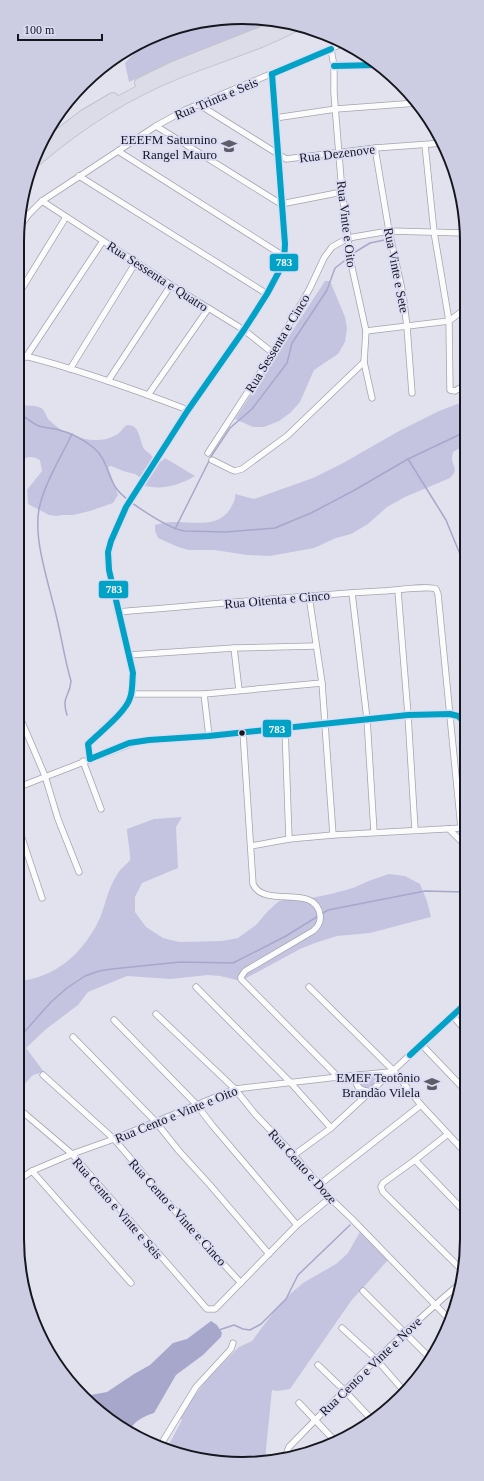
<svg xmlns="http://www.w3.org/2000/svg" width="484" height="1481" viewBox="0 0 484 1481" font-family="'Times New Roman',serif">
	<rect width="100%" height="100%" fill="#e2e2ee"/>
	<g fill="#c4c4e1">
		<path d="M198,21H277L173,62L129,82L125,63L136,51L150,45L149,42Z"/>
		<path d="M325,281H330L345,317L347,328L345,342L338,354L314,370L300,402L290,413L279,421L264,427H253L235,419Z"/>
		<path d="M465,401V445L453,452C453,454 452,456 452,459C453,468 459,469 450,478L405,497L387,507L368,524L351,534L336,538L314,548L270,556L247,555L214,550H189L178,547L158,538L155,531V525C161,523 167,522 173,522C193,521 217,529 230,509C233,504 236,499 235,494L254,499L313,478L343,463L401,430L439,411Z"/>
		<path d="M21,405C26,406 34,405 39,407C46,409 45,417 50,421C65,436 96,447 116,435C121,433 122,428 127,425C140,424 139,439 144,449C146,451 149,453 151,455C154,459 156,461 162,461L165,458L195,476C180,485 163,490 145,486L141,478L135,474L123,471L111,466L108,467L109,470L118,495L113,503L90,511L73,515H63L56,516L49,515L28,504L27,490L42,471L40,460C32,456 28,456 20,461Z"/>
		<path d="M182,817L176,827L178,868L142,883L135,897V912L146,927L163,938L179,942L222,941L238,938L256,925L267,912L279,901L292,898L306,899L331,894L353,888L371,880L389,874L405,876L420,884L427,901L431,917L370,933L337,936L315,943L300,949L241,981L220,976L208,975L171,979L127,976L88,992L78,1005L45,1030L26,1048L44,1072L33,1075L18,1091V981C55,978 82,954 98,922C104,910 106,896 112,884C114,879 118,873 121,869C124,866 128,863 130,860C131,855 127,836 127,829L154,819Z"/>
		<path d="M365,1077H381C377,1081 368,1094 362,1086C360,1084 361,1082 362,1080Z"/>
		<path d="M361,1230L388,1260L351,1301L290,1389L277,1391L272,1390L265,1459L213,1462L167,1448L182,1420L178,1416L211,1375L239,1347L252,1341L276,1309L288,1296L303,1283L336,1264L348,1253Z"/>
	</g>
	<path fill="#a7a7cb" d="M211,1321L217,1325L222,1333L221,1337L203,1355L176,1375L154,1413C144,1416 134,1421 129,1431L85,1396L107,1392L134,1374L150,1365L173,1343L187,1339Z"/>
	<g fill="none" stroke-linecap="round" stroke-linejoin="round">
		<g stroke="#a7a7cb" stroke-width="1.5">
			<path d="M352,254L370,243L389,239"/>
			<path d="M20,414C27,418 32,423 39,426C45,428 53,428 59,430C72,433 84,440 94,448C107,459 107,475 116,488C124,500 170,530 185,531L226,532L275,528L311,513L353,491L408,459L465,432"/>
			<path d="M408,459L446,520L464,564"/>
			<path d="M175,529L212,455L230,428L252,409L287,363L292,343L327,290L335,268L348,258"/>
			<path d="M67,715C61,696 70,697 71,681C65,661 62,640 57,619C50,587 33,541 39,509C44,484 61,457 72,434"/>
			<path d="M18,1039L51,1002L67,988L85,976L99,971L112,969L180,962L233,963L286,936L328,910L425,891L464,892"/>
			<path d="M219,1330L234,1325L243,1329L250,1330L261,1324L286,1299L298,1275L350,1225"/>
		</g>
		<defs>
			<g id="street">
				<path d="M331,49L334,66V93L342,192L351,263L366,331L364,362L372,398"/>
				<path d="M334,66L376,65"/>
				<path d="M198,104L286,159L375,148L444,143"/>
				<path d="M275,118L336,109L417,103"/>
				<path d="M156,126L281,204L342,192"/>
				<path d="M425,145L434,232L449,321L450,390L455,391L465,385"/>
				<path d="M375,148L389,231L403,294L407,327L412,393"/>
				<path d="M118,151L285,257"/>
				<path d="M79,176L267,294"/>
				<path d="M42,201L171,285L244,330L273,353"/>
				<path d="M21,225L29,214L42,201L156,126L185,110L344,43"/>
				<path d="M21,290L66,217"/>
				<path d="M366,331L449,321L465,309"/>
				<path d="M21,355C78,369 133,389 188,410"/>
				<path d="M26,357L103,241"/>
				<path d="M70,369L136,262"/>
				<path d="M108,381L171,285"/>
				<path d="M148,395L208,309"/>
				<path d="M208,453L273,353L310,288L324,258L332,247L348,238L389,231L465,233"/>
				<path d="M212,460L232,470L235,471L242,469L287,436L364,362"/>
				<path d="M398,591L408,715L415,830"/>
				<path d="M352,593L367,719L374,832"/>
				<path d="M309,596L322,683L333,835"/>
				<path d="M118,612C206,605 294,596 382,591C392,591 429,585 436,589L438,594L461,828"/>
				<path d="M234,648L239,690"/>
				<path d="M129,655L234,648L316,646"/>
				<path d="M131,694H204L322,683"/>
				<path d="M204,694L209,736"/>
				<path d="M19,715L45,776L58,819L79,872"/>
				<path d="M285,727L289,839"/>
				<path d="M243,732L253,884C264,909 316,883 320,915C321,921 318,927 313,931L245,971L241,977V979L338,1077"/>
				<path d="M90,759L88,744L125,708L130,699L132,688L133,673L129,655L118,612L109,570L108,552L111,541L126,507L188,410L244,330L267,294L284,262L285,244L272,74"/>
				<path d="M83,761L101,809"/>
				<path d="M19,787L138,741L209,736L408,715L450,714L458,716L464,722"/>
				<path d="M19,829L42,898"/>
				<path d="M449,829L464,844"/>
				<path d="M251,846L289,839L333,835L463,828"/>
				<path d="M196,987L290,1082L331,1128"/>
				<path d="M309,987L393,1070L421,1105L463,1150"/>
				<path d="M156,1014L235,1089L255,1114L294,1155L330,1198L352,1219L448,1318"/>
				<path d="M453,1016L463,1028"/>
				<path d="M114,1020L196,1104L212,1125L297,1225"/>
				<path d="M73,1037L155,1121L179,1151L210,1185L269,1254"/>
				<path d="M421,1044L463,1088"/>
				<path d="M43,1075L114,1139L187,1225L241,1283"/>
				<path d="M359,1075L356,1077C355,1087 361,1092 371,1091"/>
				<path d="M24,1113L72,1154L207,1309H215L297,1225L330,1198"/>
				<path d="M448,1134L415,1160L383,1183L381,1187L383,1192L463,1271"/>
				<path d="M294,1155L331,1128L463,1006"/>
				<path d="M415,1160L463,1210"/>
				<path d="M32,1171L131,1283"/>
				<path d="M17,1181L32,1171L72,1154L114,1139L235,1089L338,1077L390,1072"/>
				<path d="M319,1185L421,1105"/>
				<path d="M363,1291L431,1359"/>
				<path d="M342,1328L376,1359L404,1391"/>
				<path d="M318,1365L344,1390L373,1421"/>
				<path d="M299,1403L334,1440"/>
				<path d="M160,1446L196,1387L231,1349L233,1343"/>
				<path d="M285,1457L289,1447C345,1389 401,1333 463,1281"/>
			</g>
			<g id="highway">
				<path d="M140,83L173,67L287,22"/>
				<path d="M43,146L84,115L113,98"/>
				<path d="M37,160C78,125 128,93 178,73C218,57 258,46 297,25"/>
			</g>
		</defs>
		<use href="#street" stroke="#a4a4ad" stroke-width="7"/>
		<use href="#highway" stroke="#c2c2c7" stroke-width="12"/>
		<use href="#street" stroke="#fbfbfc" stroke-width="5.5"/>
		<use href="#highway" stroke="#dcdbe8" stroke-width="10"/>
		<defs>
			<g id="bus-1">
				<path d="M334,66L376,65"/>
				<path d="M272,74L331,49"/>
				<path d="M90,759L88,744C99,733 126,712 130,698C133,690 132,681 133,673L109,570L108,552L111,541L126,507L188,410L244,330L267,294L284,262L285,244L272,74"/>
				<path d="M90,759L129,743L149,740L209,736L408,715L450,714L458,716L464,722"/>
				<path d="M410,1055L463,1006"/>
			</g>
		</defs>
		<use href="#bus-1" stroke="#dcddf4" stroke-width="9"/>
		<use href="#bus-1" stroke="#01a2c5" stroke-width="6"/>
	</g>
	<defs>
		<symbol id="school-bare" viewBox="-9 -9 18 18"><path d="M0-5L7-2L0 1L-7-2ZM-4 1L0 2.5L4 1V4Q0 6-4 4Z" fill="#5d5d67" stroke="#dcddf4" stroke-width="2.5" paint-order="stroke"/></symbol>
	</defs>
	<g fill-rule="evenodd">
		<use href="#school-bare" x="218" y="135" width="22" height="22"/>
		<use href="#school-bare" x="421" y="1073" width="22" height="22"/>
	</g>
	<circle fill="#16161e" stroke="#dcddf4" stroke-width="1.5" cx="242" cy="733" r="3.5"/>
	<g text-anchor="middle" stroke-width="4" stroke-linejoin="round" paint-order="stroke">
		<g font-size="13" fill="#16161e" stroke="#dcddf4">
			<text transform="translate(216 98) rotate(-23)" y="5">Rua Trinta e Seis</text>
			<text transform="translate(337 153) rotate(-7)" y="5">Rua Dezenove</text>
			<text transform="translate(347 224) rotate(83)" y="5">Rua Vinte e Oito</text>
			<text transform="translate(397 270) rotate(79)" y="5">Rua Vinte e Sete</text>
			<text transform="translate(158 276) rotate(33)" y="5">Rua Sessenta e Quatro</text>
			<text transform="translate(277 343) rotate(-59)" y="5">Rua Sessenta e Cinco</text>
			<text transform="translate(277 599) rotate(-5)" y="5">Rua Oitenta e Cinco</text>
			<text transform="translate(176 1114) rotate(-22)" y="5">Rua Cento e Vinte e Oito</text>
			<text transform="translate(303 1166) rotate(48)" y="5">Rua Cento e Doze</text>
			<text transform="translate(118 1208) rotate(49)" y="5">Rua Cento e Vinte e Seis</text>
			<text transform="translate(178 1212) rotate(48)" y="5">Rua Cento e Vinte e Cinco</text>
			<text transform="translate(370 1366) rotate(-44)" y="5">Rua Cento e Vinte e Nove</text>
		</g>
		<g font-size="13" fill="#16161e" stroke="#dcddf4" text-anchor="end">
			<text x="217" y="144">EEEFM Saturnino<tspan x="217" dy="15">Rangel Mauro</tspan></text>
			<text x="420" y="1082">EMEF Teotônio<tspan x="420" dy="15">Brandão Vilela</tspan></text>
		</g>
	</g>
	<path d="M0 0H484V1481H0ZM242 24H242A218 218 0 0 1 460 242V1239A218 218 0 0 1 242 1457H242A218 218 0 0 1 24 1239V242A218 218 0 0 1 242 24Z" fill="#cccde3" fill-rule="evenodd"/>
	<path fill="none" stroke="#16161e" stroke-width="2" d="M242 24H242A218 218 0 0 1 460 242V1239A218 218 0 0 1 242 1457H242A218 218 0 0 1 24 1239V242A218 218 0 0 1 242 24Z"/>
	<g stroke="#dcddf4" stroke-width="1.5">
		<rect x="269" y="253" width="30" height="19" rx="4" fill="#01a2c5"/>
		<rect x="98" y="580" width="31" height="19" rx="4" fill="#01a2c5"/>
		<rect x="262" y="719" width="30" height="19" rx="4" fill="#01a2c5"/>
	</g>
	<g font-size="11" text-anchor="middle" font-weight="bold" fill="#fff">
		<text x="284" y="266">783</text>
		<text x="114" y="593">783</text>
		<text x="277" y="733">783</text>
	</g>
	<path d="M18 34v6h84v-6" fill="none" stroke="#16161e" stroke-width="2"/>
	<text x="24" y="34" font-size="12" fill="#16161e" stroke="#dcddf4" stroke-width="3" paint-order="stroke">100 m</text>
</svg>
